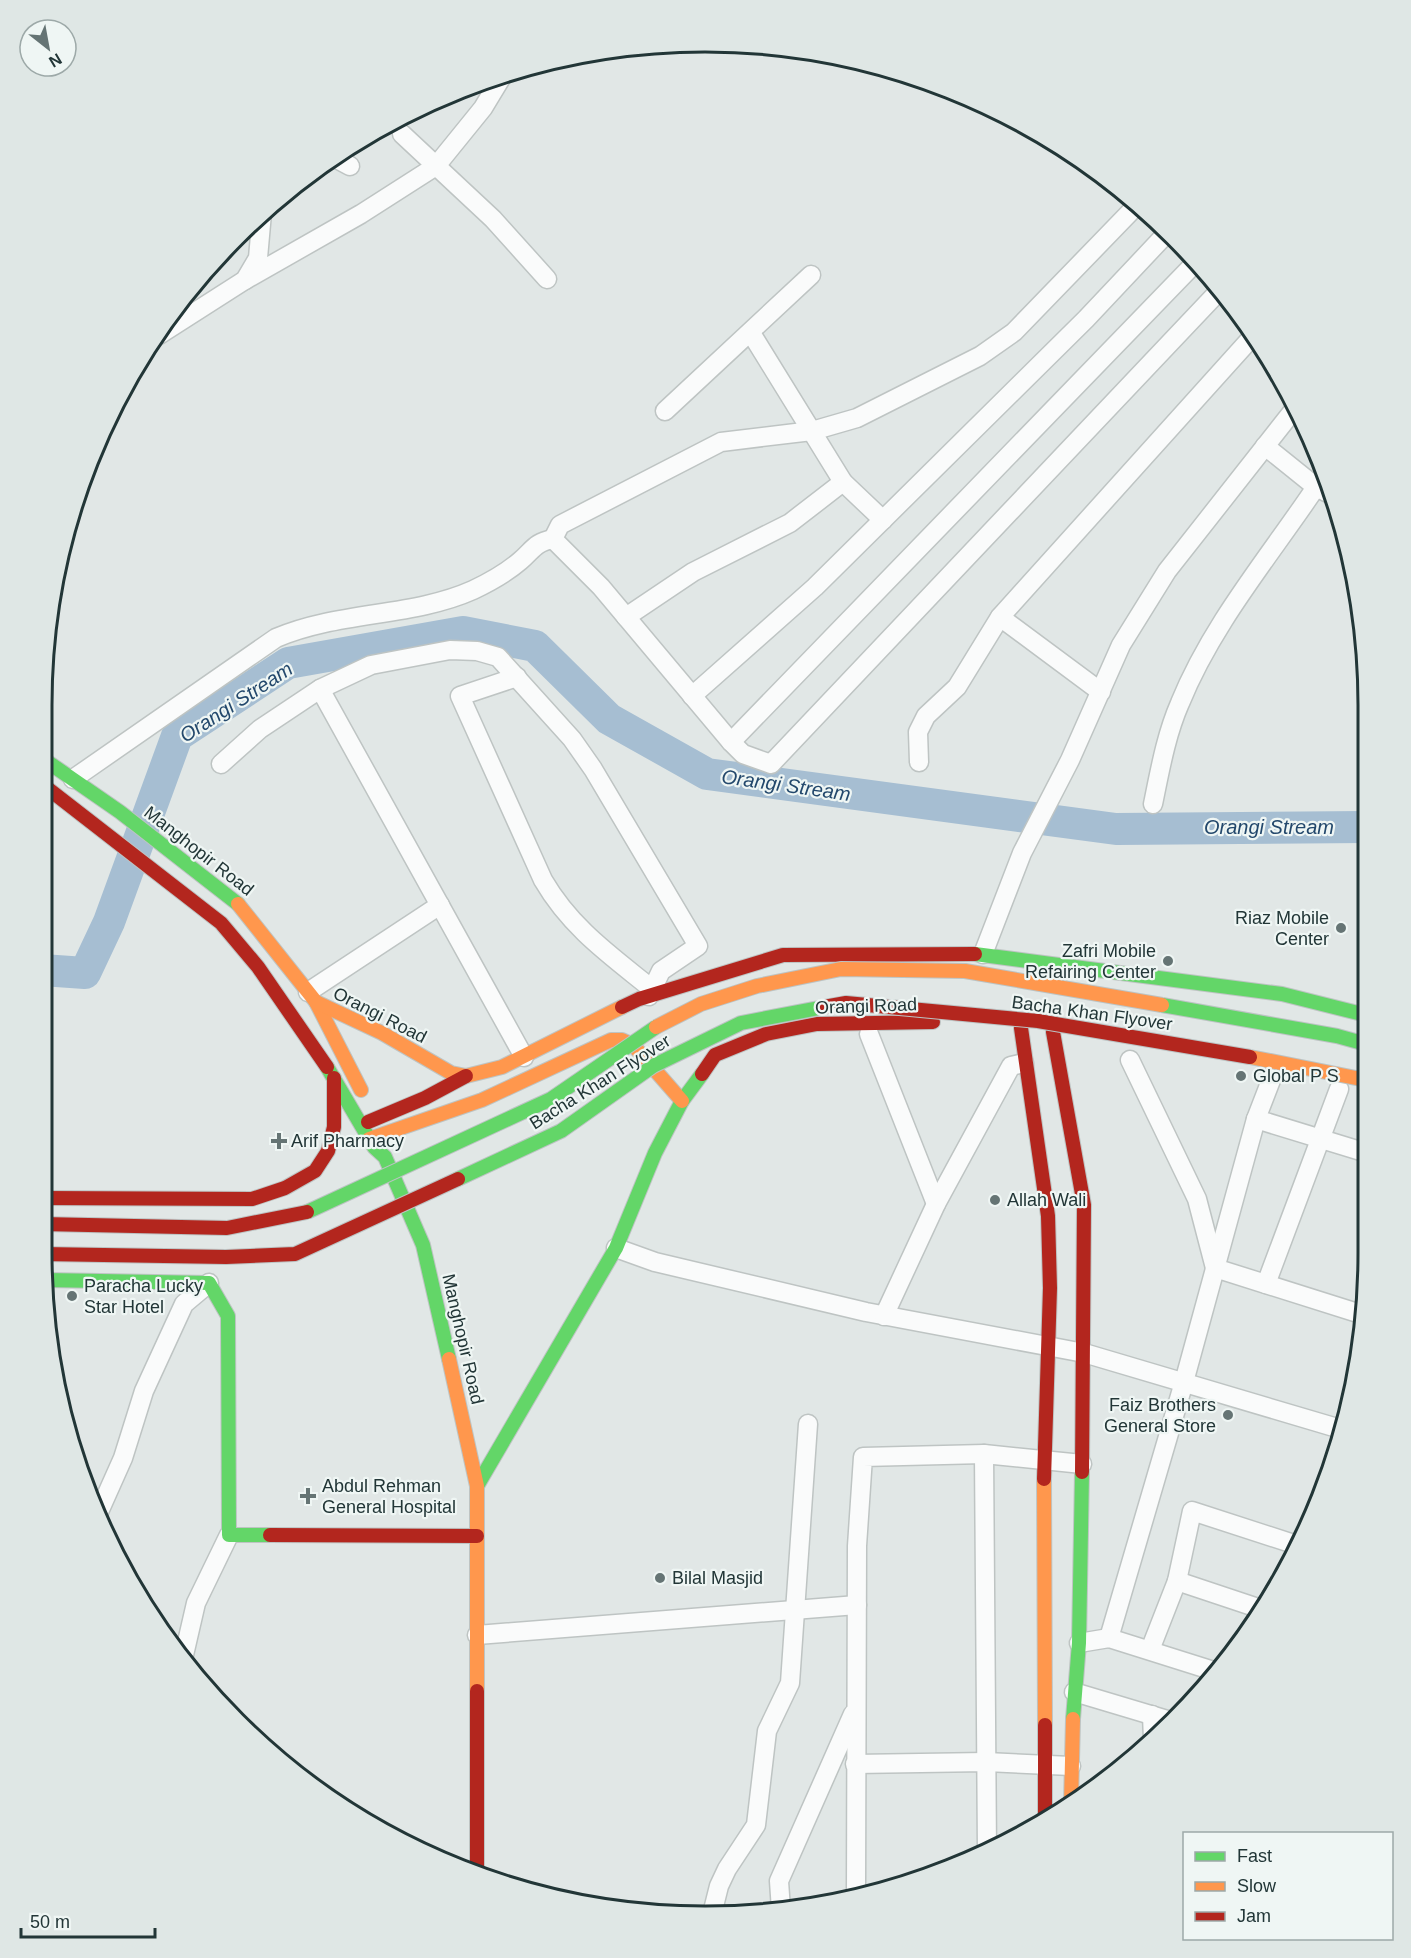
<svg xmlns="http://www.w3.org/2000/svg" width="1411" height="1958" viewBox="0 0 1411 1958" font-family="Arial,sans-serif">
	<rect width="100%" height="100%" fill="#e1e7e6"/>
	<g fill="none" stroke-linecap="round" stroke-linejoin="round">
		<path stroke="#a6bed2" stroke-width="32" d="M42,970L85,973L109,922L177,736L288,663L463,632L535,646L609,719L707,774L1116,829L1365,827"/>
		<defs>
			<g id="street">
				<path d="M402,134L493,219L547,279"/>
				<path d="M335,158L350,166"/>
				<path d="M245,280L361,214L436,166L483,108L503,75"/>
				<path d="M751,333L843,482L883,520"/>
				<path d="M159,335L245,280L258,258L262,213"/>
				<path d="M665,411L811,275"/>
				<path d="M1265,446L1316,487L1330,494"/>
				<path d="M553,539L560,525L721,442L812,431L857,418L980,356L1014,332L1137,205"/>
				<path d="M626,617L693,572L790,523L843,482"/>
				<path d="M1000,617L1101,692"/>
				<path d="M517,677L460,696L543,880C571,928 610,955 652,989"/>
				<path d="M320,689L524,1057"/>
				<path d="M692,696L815,587L1086,319L1167,233"/>
				<path d="M731,742L1197,261"/>
				<path d="M919,762L918,732L926,716L957,687L1000,617L1253,336"/>
				<path d="M221,764L260,729L320,689L371,665L450,650L477,651L498,657L572,739L593,769L698,946L661,971L649,996"/>
				<path d="M73,779L276,638C339,611 413,617 473,590C490,582 506,573 520,561C534,549 534,543 553,539L601,587L731,742L743,754L771,764L1220,290"/>
				<path d="M1153,804C1160,770 1166,735 1180,703C1212,624 1269,557 1316,487"/>
				<path d="M983,954L1022,853L1070,760L1121,645L1167,571L1296,407"/>
				<path d="M308,992L440,905"/>
				<path d="M869,1034L936,1204"/>
				<path d="M1130,1060L1197,1199L1215,1268L1364,1315"/>
				<path d="M1273,1075L1256,1119L1367,1153"/>
				<path d="M616,1248L655,1262L866,1312L1084,1353L1344,1430"/>
				<path d="M1266,1284L1339,1089"/>
				<path d="M884,1316L936,1204L1011,1066L1024,1063"/>
				<path d="M984,1454L987,1852"/>
				<path d="M98,1514L123,1458L144,1391L184,1304L209,1283"/>
				<path d="M1177,1581L1192,1511L1300,1546"/>
				<path d="M477,1635L857,1605"/>
				<path d="M1109,1638L1184,1382L1256,1119"/>
				<path d="M1079,1643L1109,1638L1217,1672"/>
				<path d="M1150,1650L1177,1581L1261,1609"/>
				<path d="M184,1655L196,1603L229,1535"/>
				<path d="M1074,1692L1171,1721"/>
				<path d="M1152,1715L1153,1740"/>
				<path d="M855,1764L986,1762L1071,1766"/>
				<path d="M856,1893L857,1546L863,1457L984,1454L1082,1464"/>
				<path d="M713,1910L719,1886L727,1869L756,1825L767,1731L790,1683L808,1424"/>
				<path d="M781,1910L779,1881L853,1714"/>
			</g>
			<g id="fast">
				<path d="M42,758L120,812L238,904"/>
				<path d="M975,954L1282,994L1366,1015"/>
				<path d="M327,1067L374,1147L385,1157L423,1245L449,1359"/>
				<path d="M46,1280L209,1283L228,1316L229,1535H270"/>
				<path d="M477,1486L616,1248L655,1153L682,1101L702,1074"/>
				<path d="M1073,1719L1079,1643L1082,1472"/>
			</g>
			<g id="slow">
				<path d="M238,904L316,1002L361,1090"/>
				<path d="M316,1002L382,1033L451,1073L466,1076L502,1067L622,1007"/>
				<path d="M369,1139L482,1100L611,1040H622L633,1045L682,1101"/>
				<path d="M449,1359L477,1486V1691"/>
				<path d="M1044,1479L1045,1725"/>
				<path d="M1071,1803L1073,1719"/>
			</g>
			<g id="jam">
				<path d="M42,784L221,923L258,967L327,1067"/>
				<path d="M622,1007L639,999L783,955L975,954"/>
				<path d="M1021,1028L1048,1216L1050,1288L1044,1479"/>
				<path d="M1053,1032L1084,1205L1082,1472"/>
				<path d="M702,1074L715,1055L766,1034L817,1024L933,1022"/>
				<path d="M368,1122L425,1098L466,1076"/>
				<path d="M42,1198L252,1199L285,1188L315,1171L328,1151L334,1127V1078"/>
				<path d="M270,1535L477,1536"/>
				<path d="M477,1691V1872"/>
				<path d="M1045,1725V1822"/>
			</g>
		</defs>
		<use href="#street" stroke="#bec4c3" stroke-width="21"/>
		<use href="#fast" stroke="#bec4c3" stroke-width="16"/>
		<use href="#slow" stroke="#bec4c3" stroke-width="16"/>
		<use href="#jam" stroke="#bec4c3" stroke-width="16"/>
		<use href="#street" stroke="#fafbfb" stroke-width="18"/>
		<use href="#fast" stroke="#63d668" stroke-width="14"/>
		<use href="#slow" stroke="#ff974d" stroke-width="14"/>
		<use href="#jam" stroke="#b3261e" stroke-width="14"/>
		<defs>
			<g id="fast-bridge">
				<path d="M1162,1005L1337,1036L1366,1044"/>
				<path d="M458,1179L561,1131L653,1066L741,1023L824,1007"/>
				<path d="M307,1212L551,1099L656,1027"/>
			</g>
			<g id="slow-bridge">
				<path d="M656,1027L701,1004L757,986L841,969L965,971L1162,1005"/>
				<path d="M1250,1057L1366,1080"/>
			</g>
			<g id="jam-bridge">
				<path d="M824,1007L846,1003L1038,1021L1250,1057"/>
				<path d="M42,1224L227,1228L307,1212"/>
				<path d="M42,1254L226,1257L295,1254L458,1179"/>
			</g>
		</defs>
		<use href="#fast-bridge" stroke="#bcc3c3" stroke-width="16" stroke-linecap="butt"/>
		<use href="#slow-bridge" stroke="#bcc3c3" stroke-width="16" stroke-linecap="butt"/>
		<use href="#jam-bridge" stroke="#bcc3c3" stroke-width="16" stroke-linecap="butt"/>
		<use href="#fast-bridge" stroke="#63d668" stroke-width="14"/>
		<use href="#slow-bridge" stroke="#ff974d" stroke-width="14"/>
		<use href="#jam-bridge" stroke="#b3261e" stroke-width="14"/>
	</g>
	<g fill="#657474" stroke="#eff6f4" stroke-width="2">
		<circle cx="1341" cy="928" r="6"/>
		<circle cx="1168" cy="961" r="6"/>
		<circle cx="1241" cy="1076" r="6"/>
		<path d="M276 1132h6v6h6v6h-6v6h-6v-6h-6v-6h6z"/>
		<circle cx="995" cy="1200" r="6"/>
		<circle cx="72" cy="1296" r="6"/>
		<circle cx="1228" cy="1415" r="6"/>
		<path d="M305 1487h6v6h6v6h-6v6h-6v-6h-6v-6h6z"/>
		<circle cx="660" cy="1578" r="6"/>
	</g>
	<g text-anchor="middle" stroke-width="4.5" stroke-linejoin="round" paint-order="stroke">
		<g font-size="18" fill="#223637" stroke="#eff6f4">
			<text transform="translate(199 851) rotate(38)" y="6">Manghopir Road</text>
			<text transform="translate(866 1006) rotate(-2)" y="6">Orangi Road</text>
			<text transform="translate(1092 1013) rotate(8)" y="6">Bacha Khan Flyover</text>
			<text transform="translate(380 1015) rotate(27)" y="6">Orangi Road</text>
			<text transform="translate(600 1082) rotate(-32)" y="6">Bacha Khan Flyover</text>
			<text transform="translate(463 1339) rotate(77)" y="6">Manghopir Road</text>
		</g>
		<g font-size="18" fill="#223637" stroke="#eff6f4" text-anchor="start">
			<text x="1329" y="924" text-anchor="end">Riaz Mobile<tspan x="1329" dy="21">Center</tspan></text>
			<text x="1156" y="957" text-anchor="end">Zafri Mobile<tspan x="1156" dy="21">Refairing Center</tspan></text>
			<text x="1253" y="1082">Global P S</text>
			<text x="291" y="1147">Arif Pharmacy</text>
			<text x="1007" y="1206">Allah Wali</text>
			<text x="84" y="1292">Paracha Lucky<tspan x="84" dy="21">Star Hotel</tspan></text>
			<text x="1216" y="1411" text-anchor="end">Faiz Brothers<tspan x="1216" dy="21">General Store</tspan></text>
			<text x="322" y="1492">Abdul Rehman<tspan x="322" dy="21">General Hospital</tspan></text>
			<text x="672" y="1584">Bilal Masjid</text>
		</g>
		<g font-size="20" font-style="italic" fill="#23486c" stroke="#eff6f4">
			<text transform="translate(236 702) rotate(-33)" y="7">Orangi Stream</text>
			<text transform="translate(786 785) rotate(8)" y="7">Orangi Stream</text>
			<text x="1269" y="834">Orangi Stream</text>
		</g>
	</g>
	<path d="M0 0H1411V1958H0ZM705 52H705A653 653 0 0 1 1358 705V1253A653 653 0 0 1 705 1906H705A653 653 0 0 1 52 1253V705A653 653 0 0 1 705 52Z" fill="#dfe7e5" fill-rule="evenodd"/>
	<path fill="none" stroke="#223637" stroke-width="3" d="M705 52H705A653 653 0 0 1 1358 705V1253A653 653 0 0 1 705 1906H705A653 653 0 0 1 52 1253V705A653 653 0 0 1 705 52Z"/>
	<rect x="1183" y="1832" width="210" height="108" fill="#eff6f4" stroke="#9da9a8" stroke-width="1.5"/>
	<rect x="1195" y="1852" width="30" height="9" fill="#63d668" stroke="#9da9a8" stroke-width="1.5"/>
	<text x="1237" y="1862" font-size="18" fill="#223637">Fast</text>
	<rect x="1195" y="1882" width="30" height="9" fill="#ff974d" stroke="#9da9a8" stroke-width="1.5"/>
	<text x="1237" y="1892" font-size="18" fill="#223637">Slow</text>
	<rect x="1195" y="1912" width="30" height="9" fill="#b3261e" stroke="#9da9a8" stroke-width="1.5"/>
	<text x="1237" y="1922" font-size="18" fill="#223637">Jam</text>
	<g transform="translate(48 48) rotate(149)"><circle r="28" fill="#eff6f4" stroke="#9da9a8" stroke-width="1.5"/>
	<path d="M0-4.5L10 22L0 15L-10 22Z" fill="#657474"/>
	<text y="-9" font-size="16" font-weight="bold" text-anchor="middle" fill="#223637">N</text>
	</g>
	<path d="M21 1928v9h134v-9" fill="none" stroke="#223637" stroke-width="3"/>
	<text x="30" y="1928" font-size="18" fill="#223637" stroke="#eff6f4" stroke-width="4.5" paint-order="stroke">50 m</text>
</svg>
